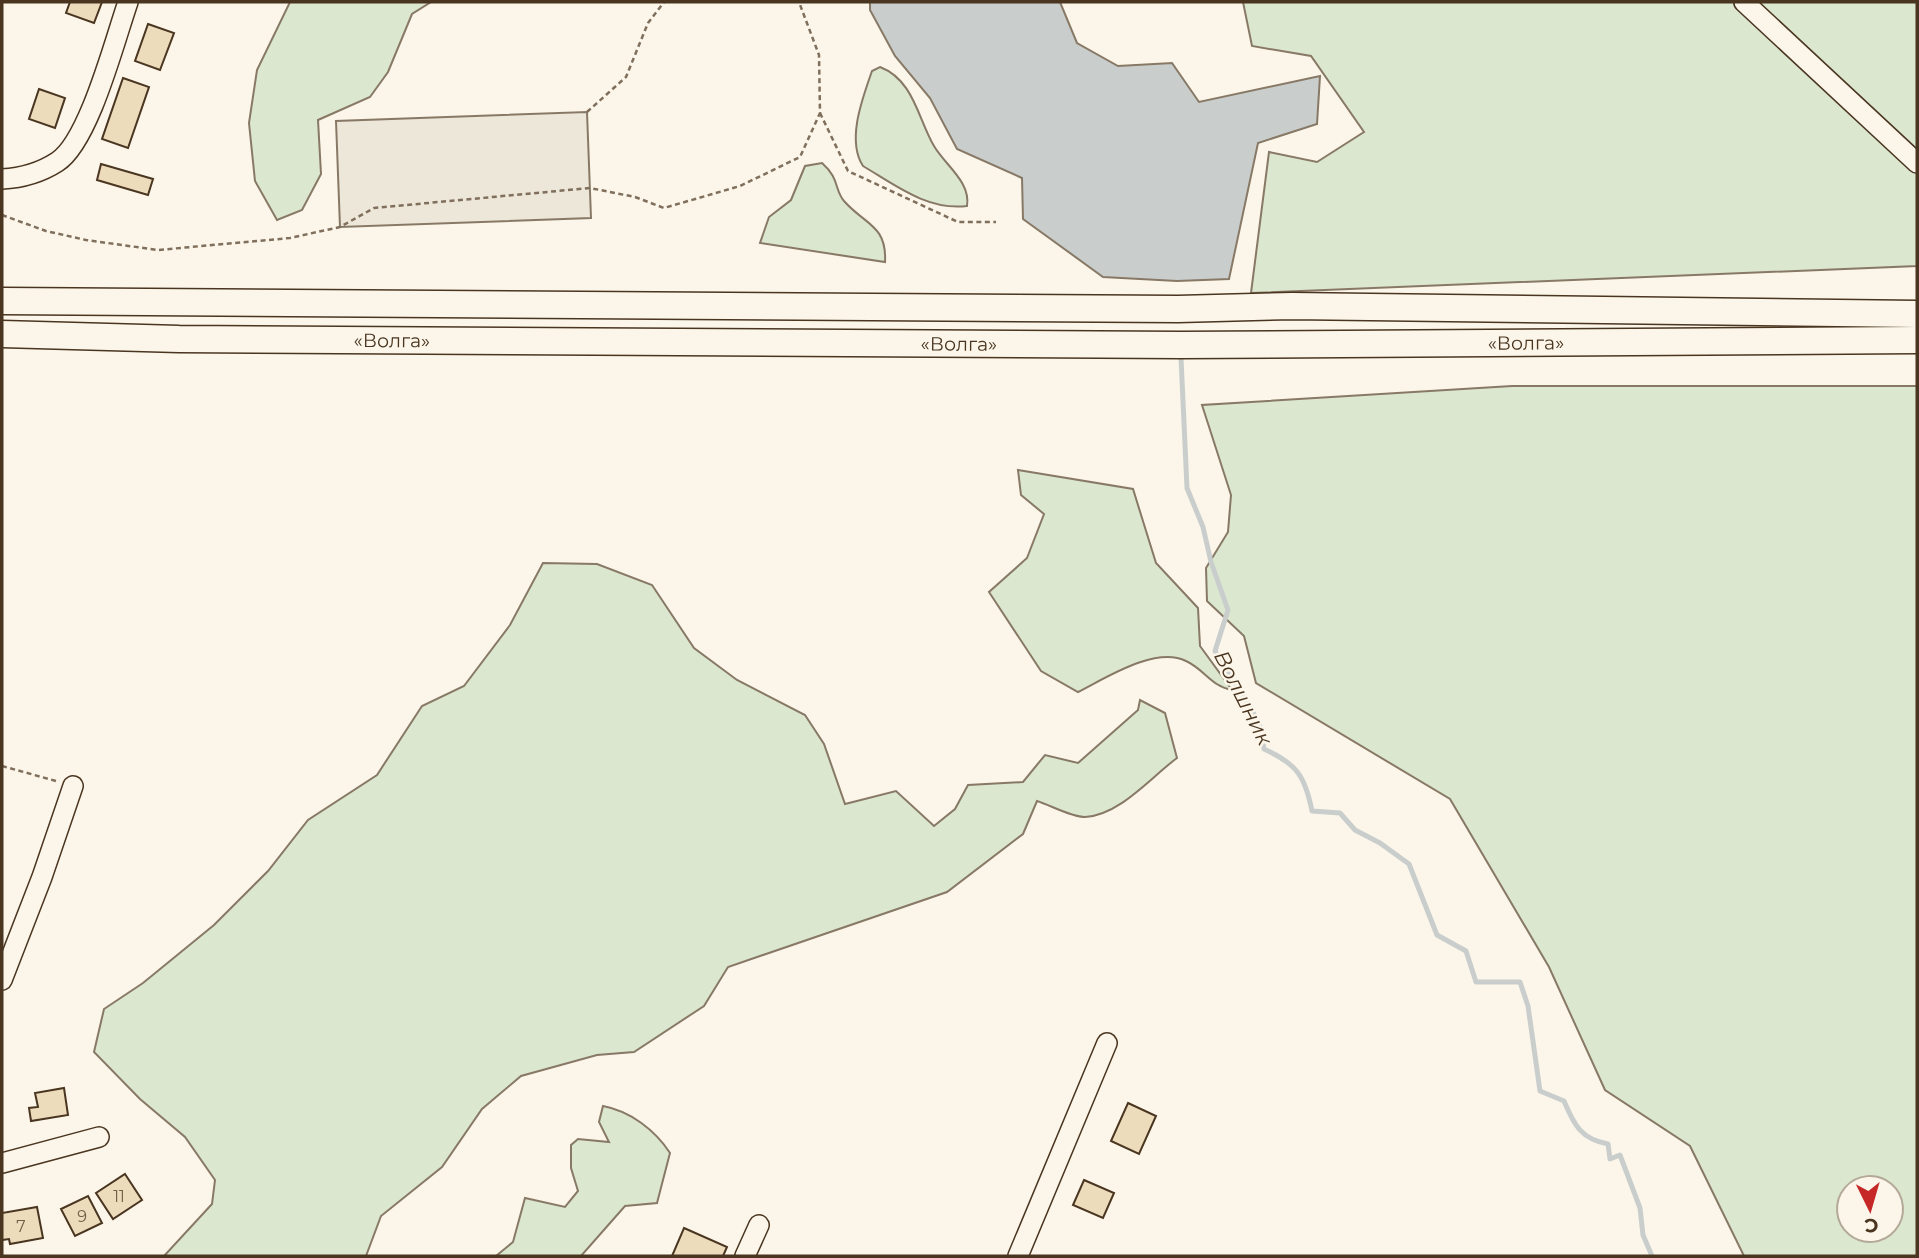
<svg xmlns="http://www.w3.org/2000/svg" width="1919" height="1258" viewBox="0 0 1919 1258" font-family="Montserrat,sans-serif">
	<rect width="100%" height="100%" fill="#fbf6e9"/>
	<g fill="#dce7d0" stroke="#887966" stroke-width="2" fill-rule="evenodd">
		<path d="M290,2H431L412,14L388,72L370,97L318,120L321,174L302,210L277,220L255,181L249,123L257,70Z"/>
		<path d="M1243,2H1917V266L1251,293L1269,152L1317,162L1364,132L1311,56L1252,46Z"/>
		<path d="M880,67C914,80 918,119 934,146C945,165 971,182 967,206C928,211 895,185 863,166C846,140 863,97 872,71Z"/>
		<path d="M822,163C840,179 834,189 844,201C865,225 887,225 885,262L760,243L769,217L791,200L805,166Z"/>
		<path d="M1512,386H1917V1256H1744L1690,1146L1605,1090L1549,967L1450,799L1256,683L1244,636L1207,601L1206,568L1228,532L1231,495L1202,405ZM1891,1188V1230H1849V1188Z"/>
		<path d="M1018,470L1133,489L1156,563L1198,608L1200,646L1232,690C1212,687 1204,669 1186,661C1155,646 1106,678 1078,692L1041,671L989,592L1027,558L1044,514L1021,495Z"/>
		<path d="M543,563L597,564L652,585L694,648L737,680L805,715L824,744L845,804L896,791L934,826L955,809L968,785L1023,782L1045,755L1078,763L1138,710L1140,700L1165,713L1177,758C1151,777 1120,815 1085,817C1071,817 1050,805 1037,801L1023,834L947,892L728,967L704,1006L634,1052L597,1055L521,1076L482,1109L442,1167L381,1216L366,1256H164L212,1204L215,1180L185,1137L140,1099L94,1052L104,1009L143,983L214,925L268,871L308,820L377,775L422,706L464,686L510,625Z"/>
		<path d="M603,1106C630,1111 655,1130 670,1153L657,1203L625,1206L581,1256H496L513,1242L525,1198L565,1207L578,1191L571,1168V1145L578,1139L609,1142L599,1122Z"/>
	</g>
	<path fill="#ede7d9" stroke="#887966" stroke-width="2" d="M587,112L591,218L340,227L336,121Z"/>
	<path fill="#c9cecd" stroke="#887966" stroke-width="2" d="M870,2H1060L1077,43L1118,66L1172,63L1199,102L1320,76L1317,124L1258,143L1229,279L1177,281L1103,277L1023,219L1022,178L957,149L930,98L895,56L870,10Z"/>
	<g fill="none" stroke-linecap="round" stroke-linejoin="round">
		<path stroke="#c9cecd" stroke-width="5" d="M1181,358L1187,488L1203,527L1211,562L1228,610L1215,651L1259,722L1264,749C1297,764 1305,776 1312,811L1340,813L1355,830L1380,843L1409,864L1437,935L1466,951L1476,982H1520L1528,1006L1540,1091L1564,1101C1574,1125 1581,1139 1608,1144L1610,1159L1620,1155L1640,1208L1643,1235L1652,1256"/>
	</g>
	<g fill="#ecdcbc" stroke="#4a3520" stroke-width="2">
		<path d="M70,2H102L94,23L66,13Z"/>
		<path d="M148,24L174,33L160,70L135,61Z"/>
		<path d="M123,78L149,87L128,148L102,139Z"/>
		<path d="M39,89L65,98L55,128L29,119Z"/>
		<path d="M101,164L153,179L148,195L97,180Z"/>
		<path d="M64,1088L68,1115L31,1121L29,1108L38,1107L35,1093Z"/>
		<path d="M1128,1103L1156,1116L1139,1154L1111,1141Z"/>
		<path d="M125,1174L142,1200L113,1219L96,1193Z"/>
		<path d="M1084,1180L1114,1193L1103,1218L1073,1205Z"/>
		<path d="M88,1196L102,1223L75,1236L61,1209Z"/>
		<path d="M37,1207L43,1238L10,1244L9,1239L2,1240V1213Z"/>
		<path d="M684,1228L727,1247L723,1256H672Z"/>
	</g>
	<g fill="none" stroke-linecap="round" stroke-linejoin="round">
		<defs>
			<g id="minor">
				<path d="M1744,2L1917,163"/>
				<path d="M2,179C21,178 40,173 57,162C89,142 115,39 128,2"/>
				<path d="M2,980L42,877L73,786"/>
				<path d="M2,1163L99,1137"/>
				<path d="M745,1256L759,1225"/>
				<path d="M1018,1256L1107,1043"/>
			</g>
			<g id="highway">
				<path d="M2,301L1178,309L1292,306L1917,314"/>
				<path id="s1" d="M2,334L179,339L1181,345L1917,340"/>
			</g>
		</defs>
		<use href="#minor" stroke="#4a3520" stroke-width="22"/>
		<use href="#highway" stroke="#4a3520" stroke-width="29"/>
		<g stroke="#7f6f5c" stroke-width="2.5" stroke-dasharray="5 3.5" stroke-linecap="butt">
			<path d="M587,112L626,77L648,23L664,2"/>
			<path d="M820,113L848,171L958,222H996"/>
			<path d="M2,215L46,231L86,240L158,250L290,238L340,227L374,208L590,188L635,197L664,208L740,186L800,157L820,113L819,55L799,2"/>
			<path d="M2,766L56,781"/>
		</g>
		<use href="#minor" stroke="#fbf6e9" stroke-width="19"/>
		<use href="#highway" stroke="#fbf6e9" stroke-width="26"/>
	</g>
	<g text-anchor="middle" stroke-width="5" stroke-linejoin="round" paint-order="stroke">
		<g font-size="16" fill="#725f47">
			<text x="119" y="1202">11</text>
			<text x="82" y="1222">9</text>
			<text x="21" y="1232">7</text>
		</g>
		<g font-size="19" fill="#4a3520" stroke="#fbf6e9">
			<text dy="7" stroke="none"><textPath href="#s1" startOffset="390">«Волга»</textPath></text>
			<text dy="7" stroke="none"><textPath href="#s1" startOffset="957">«Волга»</textPath></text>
			<text dy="7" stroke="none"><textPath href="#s1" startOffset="1524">«Волга»</textPath></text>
		</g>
		<g font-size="21" font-style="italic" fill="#4a3520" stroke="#fbf6e9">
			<text transform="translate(1243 698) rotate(63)" y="7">Волшник</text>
		</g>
	</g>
	<rect width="1919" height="1258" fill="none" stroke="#4a3520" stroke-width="7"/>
	<g transform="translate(1870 1209) rotate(175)"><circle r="33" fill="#fbf6e9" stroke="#b4a999" stroke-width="2"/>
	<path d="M0-5L12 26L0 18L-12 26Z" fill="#c62828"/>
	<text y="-10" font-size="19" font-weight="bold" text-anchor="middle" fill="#4a3520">С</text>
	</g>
</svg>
